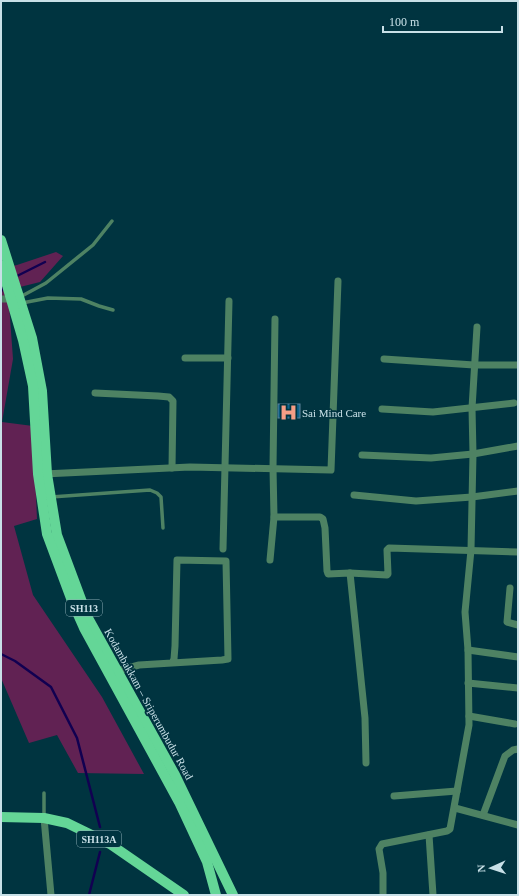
<svg xmlns="http://www.w3.org/2000/svg" width="519" height="896" viewBox="0 0 519 896" font-family="Georgia,serif">
	<rect width="100%" height="100%" fill="#003440"/>
	<path fill="#612253" d="M56,252L63,256L40,282L8,290L13,359L2,422L33,426L37,519L14,526L33,595L102,697L144,774L78,773L57,735L29,743L1,678V269L17,265Z"/>
	<g fill="none" stroke-linecap="round" stroke-linejoin="round">
		<g stroke="#110051" stroke-width="2.5">
			<path d="M15,277L45,262"/>
			<path d="M1,292L4,285"/>
			<path d="M1,654L15,661L51,687L77,738L100,827"/>
			<path d="M89,895L100,852"/>
		</g>
	</g>
	<rect fill="#0c638b" stroke="#5c8299" x="278" y="404" width="22" height="14"/>
	<g fill="none" stroke-linecap="round" stroke-linejoin="round">
		<g stroke="#4e8263" stroke-width="3.5">
			<path d="M20,297L46,283L93,245L112,221"/>
			<path d="M22,303L48,298L81,299L99,306L113,310"/>
			<path d="M51,497L150,490L157,493L161,497L163,528"/>
			<path d="M44,817V793"/>
		</g>
		<g stroke="#4e8263" stroke-width="7">
			<path d="M1,299H12"/>
			<path d="M275,319L273,468L274,517H320L323,519L325,528L327,571L328,574L350,573L387,575L388,574L387,550L389,548L518,552"/>
			<path d="M185,358H228"/>
			<path d="M384,359L474,365H518"/>
			<path d="M95,393L158,396L169,397L173,401L172,468"/>
			<path d="M382,409L433,412L514,403"/>
			<path d="M362,455L431,458L473,454L518,446"/>
			<path d="M44,474L190,467L331,470L338,281"/>
			<path d="M354,495L416,501L472,497L518,491"/>
			<path d="M223,549L229,301"/>
			<path d="M270,560L274,517"/>
			<path d="M350,573L365,718L366,763"/>
			<path d="M510,588L507,622L518,625"/>
			<path d="M468,650L518,657"/>
			<path d="M113,672L139,665L172,663L174,659L175,646L177,560L226,561L228,659L222,660L172,663"/>
			<path d="M468,683L518,688"/>
			<path d="M469,716L515,724"/>
			<path d="M394,796L457,791"/>
			<path d="M455,808L518,825"/>
			<path d="M483,815L505,756L513,750L518,749"/>
			<path d="M44,818L51,895"/>
			<path d="M429,835L433,895"/>
			<path d="M383,895V873L379,849L382,844L447,831L450,829L469,725L468,650L465,612L471,550L473,454L472,408L477,327"/>
		</g>
		<g stroke="#64d697" stroke-width="10">
			<path d="M1,240L32,338L42,391L47,474L57,535L88,618L175,775L233,895"/>
			<path d="M1,265L23,340L33,386L38,474L47,534L72,601L84,628L179,802L207,862L216,895"/>
			<path d="M1,817L44,818L67,823L110,844L184,895"/>
		</g>
	</g>
	<defs>
		<symbol id="hospital-bare" viewBox="-9 -9 18 18"><path d="M-5-5h3v3.5h4V-5h3V5h-3V1.5h-4V5h-3Z" fill="#f49e86" stroke="#003440" stroke-width="2.5" paint-order="stroke"/></symbol>
	</defs>
	<g fill-rule="evenodd">
		<use href="#hospital-bare" x="276" y="400" width="25" height="25"/>
	</g>
	<g text-anchor="middle" stroke-width="3.5" stroke-linejoin="round" paint-order="stroke">
		<g fill="#003440" stroke="#8cacb5" stroke-width="1">
			<rect x="66" y="600" width="36" height="16" rx="3"/>
			<rect x="77" y="831" width="44" height="16" rx="3"/>
		</g>
		<g font-size="10" font-weight="bold" fill="#c8e0e7">
			<text x="84" y="612">SH113</text>
			<text x="99" y="843">SH113A</text>
		</g>
		<g font-size="11" fill="#c8e0e7" stroke="#003440" text-anchor="start">
			<text x="302" y="417">Sai Mind Care</text>
		</g>
		<g font-size="11" fill="#c8e0e7" stroke="#003440">
			<text transform="translate(149 704) rotate(61)" y="4">Kodambakkam – Sriperumbudur Road</text>
		</g>
	</g>
	<rect width="519" height="896" fill="none" stroke="#c8e0e7" stroke-width="4"/>
	<g transform="translate(491 868) rotate(267)" stroke="#003440" stroke-width="3" paint-order="stroke">
	<path d="M0-3L7 15L0 10L-7 15Z" fill="#c8e0e7"/>
	<text y="-6" font-size="11" font-weight="bold" text-anchor="middle" fill="#c8e0e7">N</text>
	</g>
	<path d="M383 26v6h119v-6" fill="none" stroke="#c8e0e7" stroke-width="2"/>
	<text x="389" y="26" font-size="12" fill="#c8e0e7" stroke="#003440" stroke-width="3" paint-order="stroke">100 m</text>
</svg>
